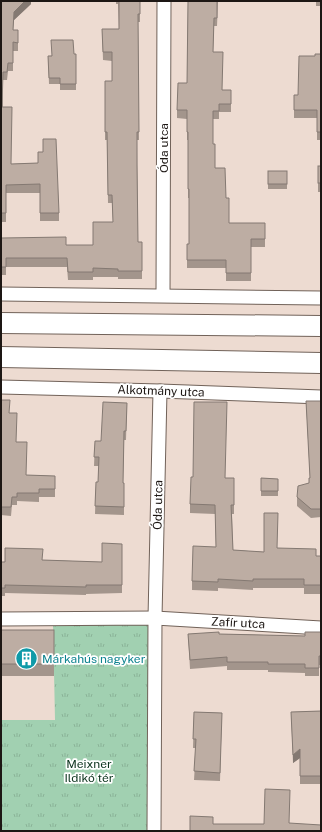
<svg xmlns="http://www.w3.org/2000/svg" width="322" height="832" viewBox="0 0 322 832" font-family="'Public Sans',sans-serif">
	<defs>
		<pattern id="park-tufts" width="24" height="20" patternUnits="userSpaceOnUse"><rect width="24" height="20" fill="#a1d0b1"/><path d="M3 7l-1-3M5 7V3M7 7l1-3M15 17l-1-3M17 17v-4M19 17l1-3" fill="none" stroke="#8ab297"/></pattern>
	</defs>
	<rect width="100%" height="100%" fill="#eddbd1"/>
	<path fill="url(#park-tufts)" d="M53,623L149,624V831H1V720H55Z"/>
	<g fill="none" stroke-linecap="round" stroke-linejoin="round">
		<defs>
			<g id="minor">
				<path d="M1,294L321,298"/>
				<path d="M163,295L164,1"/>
				<path d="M1,387L160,391L321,397"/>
				<path d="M1,619L155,618L321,628"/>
				<path d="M154,831L155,618L160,391"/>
			</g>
			<g id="primary">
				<path d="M1,323L321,326"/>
				<path d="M1,357L321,363"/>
			</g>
		</defs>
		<use href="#minor" stroke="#716259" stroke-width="15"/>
		<use href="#primary" stroke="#716259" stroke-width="22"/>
		<use href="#minor" stroke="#fff" stroke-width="13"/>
		<use href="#primary" stroke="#fff" stroke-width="20"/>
	</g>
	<g fill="#a3958c">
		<path d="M1,1H31V4L14,20L13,30H18V51H13V71H8L7,80H3V107L11,164L38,163L59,213V221H40V193H6V222H1Z"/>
		<path d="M116,1H140V22H138L139,140H137L138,242H142V279H118V277H93V280H68L67,267H6V275H1V238L66,245H93L113,222L112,203H108L107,140H105V90L112,81V61L103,60L102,29H119L118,4H116Z"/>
		<path d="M188,1H224V2H218L217,26H214L213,52L222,90H231V112H219V119H213V144L215,168L226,198L229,223H265V247H251V281H226V268H187V244H189V198H188V140H187V119L177,118V110L187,83Z"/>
		<rect x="316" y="1" width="5" height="5"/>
		<path d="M76,54V90H60V84H49L48,56Z"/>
		<path d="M321,54V140H317V118H294V110L298,95L315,56Z"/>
		<rect x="318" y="166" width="3" height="26"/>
		<rect x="268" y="171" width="19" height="18"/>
		<path d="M1,400L9,413L16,442L26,475L55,476V497H39V502L17,501V505H12L11,516L1,515Z"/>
		<path d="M306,401H321V517L311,518L297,506V497L309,483L310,478Z"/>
		<path d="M127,403L126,440H124L123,483L124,492V515L95,514L96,482H98L99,466H94L95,441H101Z"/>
		<path d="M225,478H234V514H232L233,550L264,552L278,548L316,556H321V594H304V588H253V590L218,588V591L192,590V581L216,547L215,514L190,513V504Z"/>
		<path d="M261,478L278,479V496H261Z"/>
		<path d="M122,544V593L86,594V595L5,593V596H1V562L43,560L102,562Z"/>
		<rect x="1" y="630" width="53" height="46"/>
		<path d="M321,632V665H319V676H305V673L268,672V670H227V666L190,669L188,634H219L305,636Z"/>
		<path d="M321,711V784H300V758L293,763L291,712Z"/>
		<path d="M194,712L222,713L220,781L194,780L196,748H193Z"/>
	</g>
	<g fill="#847972">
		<path d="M25,1H31V4L14,20V12Z"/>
		<path d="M300,749V758L293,763V755Z"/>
	</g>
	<g fill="#bdada3" stroke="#847972">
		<path d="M1,1H25L14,12L13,30H18V43L13,42V63H8L7,72H3L2,107H12L11,164L38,163V152H43V139H56L59,213H40V184L6,185V213H1Z"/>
		<path d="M119,1H140V14H138L139,132H137V165L138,242H142V271H118V269L93,268V272H68L67,258H6V267H1V238L66,237V245H93V222H113L112,195H108L107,132H105V81H112V52H103L102,29H119Z"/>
		<path d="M188,1H217V18H214L213,52H223L222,90H231V104H219V111H213V144H215V168H225L226,198H229V223H265V239H251V273H226V260H187V244H189V189H188V132H187V110H177L178,83H187Z"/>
		<path d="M51,40H73L74,54H76V84H60V78H49L48,56H52Z"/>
		<path d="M315,54H321V132H317V110H294V95H298L299,56H315Z"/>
		<rect x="318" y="166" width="3" height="17"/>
		<rect x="268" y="171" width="19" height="13"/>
		<path d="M1,400H10L9,413H17L16,442H27L26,475L55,476V489H39V493H17V497H12L11,507H1Z"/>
		<path d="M306,401H321V509H311L297,497L298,486L309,483V478H310Z"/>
		<path d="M103,402L127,403L126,431H124L123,483H124V507L95,506L96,482H98L99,457H94L95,441H101Z"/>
		<path d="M194,402H227L225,478H234V505H231L233,550L264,552V513H278L277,548L316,549V556H321V585H304V579H253V581L218,579V582L192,581L193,546L216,547L215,505L190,504L191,477H193Z"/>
		<path d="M261,478L278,479V491H261Z"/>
		<path d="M102,543L122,544V585H86V587L5,585V588H1V562H5V548L43,549L42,560L102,562Z"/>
		<rect x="1" y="630" width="53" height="34"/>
		<path d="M219,632V634L305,636V632H321V656H319V668H305V664H268V662H227V657L190,660L188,634Z"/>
		<path d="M321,711V776H300V749L293,755L291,712Z"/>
		<path d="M194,712L222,713L220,773L194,771L196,739H193Z"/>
		<path d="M265,789L290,790L289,823L321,825V831H190V816L213,817V824H264Z"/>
	</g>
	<defs>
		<symbol id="building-disc" viewBox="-11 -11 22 22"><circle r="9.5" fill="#0f9aa8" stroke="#fff"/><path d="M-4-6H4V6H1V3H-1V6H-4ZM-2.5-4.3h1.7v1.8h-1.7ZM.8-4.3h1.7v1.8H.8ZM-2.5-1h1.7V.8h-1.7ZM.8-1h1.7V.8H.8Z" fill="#fff"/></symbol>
	</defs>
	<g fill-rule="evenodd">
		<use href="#building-disc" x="14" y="646" width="25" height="25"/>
	</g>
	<g text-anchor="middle" stroke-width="3.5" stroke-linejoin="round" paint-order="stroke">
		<g font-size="12" fill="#1d1714" stroke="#fff">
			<text transform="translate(164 148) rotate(-90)" y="4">Óda utca</text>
			<text transform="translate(161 391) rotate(2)" y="4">Alkotmány utca</text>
			<text transform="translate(158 505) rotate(-89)" y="4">Óda utca</text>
			<text transform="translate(238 623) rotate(3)" y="4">Zafír utca</text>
		</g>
		<g font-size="12" fill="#0d838f" stroke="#fff" text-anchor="start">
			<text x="42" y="663">Márkahús nagyker</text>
		</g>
		<g font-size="12" fill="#0c341e" stroke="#fff">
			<text x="89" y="768">Meixner<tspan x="89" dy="14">Ildikó tér</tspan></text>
		</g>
	</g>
	<rect width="322" height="832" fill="none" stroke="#1d1714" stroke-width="4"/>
</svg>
